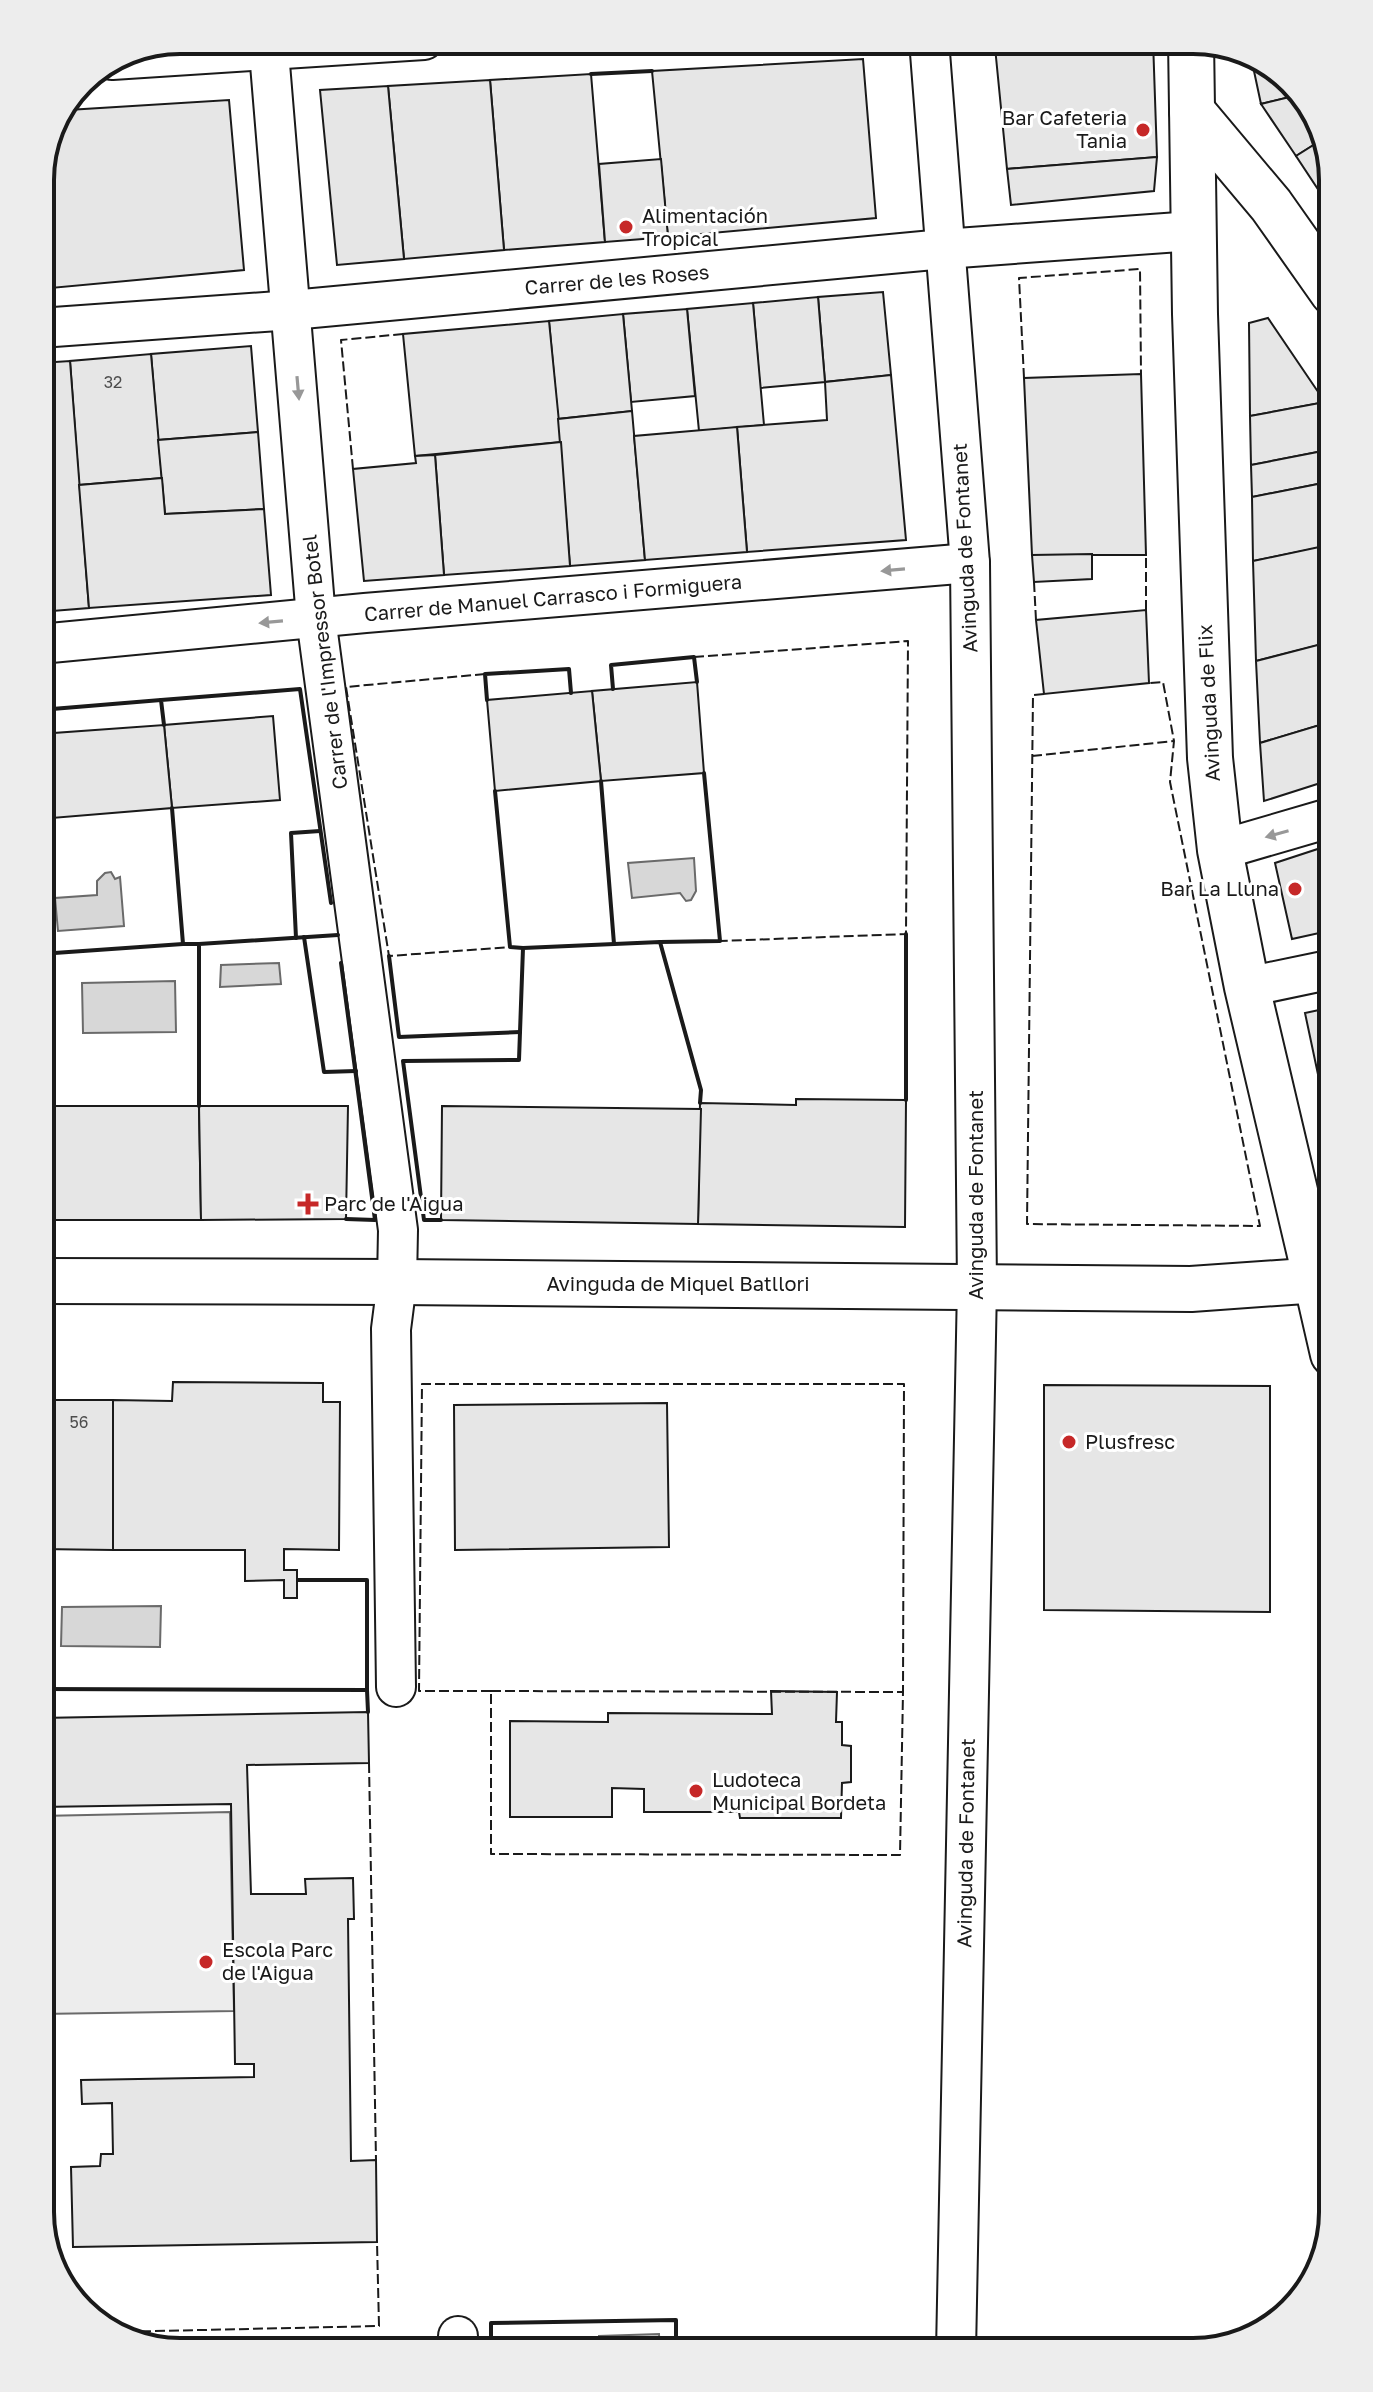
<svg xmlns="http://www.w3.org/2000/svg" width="1373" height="2392" viewBox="0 0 1373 2392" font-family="'Golos Text',sans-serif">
	<rect width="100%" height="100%" fill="#fff"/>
	<path fill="#ededed" stroke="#6a6a6a" stroke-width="2" d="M230,1812L234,2011L40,2014V1816Z"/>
	<g fill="#d7d7d7" stroke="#6a6a6a" stroke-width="2">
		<path d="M694,858L696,891L691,900L686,901L680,893L632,898L628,863Z"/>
		<path d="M111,872L115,879L120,877L124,926L58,931L55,898L97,895V881L105,873Z"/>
		<path d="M279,963L281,984L220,987L221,965Z"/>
		<path d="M175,981L176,1032L83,1033L82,983Z"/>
		<path d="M161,1606L160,1647L61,1646L62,1607Z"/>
		<path d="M659,2334L660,2352H599V2336Z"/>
	</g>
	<g fill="#e6e6e6" stroke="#1a1a1a" stroke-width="2">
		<path d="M994,40H1094L995,47Z"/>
		<path d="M1094,40H1153L1157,157L1007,169L995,47Z"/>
		<path d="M1251,57L1271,64L1298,95L1261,104Z"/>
		<path d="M863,59L876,218L668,237L652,71Z"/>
		<path d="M591,74L605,242L504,250L490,80Z"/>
		<path d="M490,80L504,250L404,259L388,86Z"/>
		<path d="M388,86L404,259L337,265L320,90Z"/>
		<path d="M1298,95L1319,119L1323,139L1296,156L1261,104Z"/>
		<path d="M229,100L244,270L51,288L45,161L68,110Z"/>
		<path d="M1323,139L1333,180V208L1331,209L1296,156Z"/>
		<path d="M1157,157L1154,191L1011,205L1007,169Z"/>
		<path d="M661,159L668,237L605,242L599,164Z"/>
		<path d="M45,161L51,288L40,289V172Z"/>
		<path d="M883,292L891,375L825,382L818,297Z"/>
		<path d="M818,297L825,382L760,388L753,303Z"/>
		<path d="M753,303L764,425L699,431L687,309Z"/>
		<path d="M687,309L695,396L631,402L623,314Z"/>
		<path d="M623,314L632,411L558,419L549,321Z"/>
		<path d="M1268,318L1310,380L1325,402L1250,416L1249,323Z"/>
		<path d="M549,321L561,442L415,456L403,334Z"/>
		<path d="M251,346L258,432L158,440L151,354Z"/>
		<path d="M151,354L162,478L79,485L70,361Z"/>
		<path d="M70,361L89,608L40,612V363Z"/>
		<path d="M1141,374L1146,555H1032L1024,378Z"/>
		<path d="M891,375L906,540L747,552L737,427L827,420L825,382Z"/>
		<path d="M1325,402L1333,414V449L1251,465L1250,416Z"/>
		<path d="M632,411L645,560L570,566L558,419Z"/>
		<path d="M737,427L747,552L645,560L634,436Z"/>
		<path d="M258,432L264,509L165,514L158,440Z"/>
		<path d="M561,442L570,566L444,575L435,455Z"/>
		<path d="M1333,449V481L1252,497L1251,465Z"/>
		<path d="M435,455L444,575L364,581L353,469L416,463L415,456Z"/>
		<path d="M162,478L165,514L264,509L271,595L89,608L79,485Z"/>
		<path d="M1333,481V545L1253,561L1252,497Z"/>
		<path d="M1324,546L1327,643L1256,661L1253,561Z"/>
		<path d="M1092,554V579L1034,582L1032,555Z"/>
		<path d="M1146,610L1149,683L1044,694L1036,620Z"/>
		<path d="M1333,641V721L1260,743L1256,661Z"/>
		<path d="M697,682L704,773L601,781L592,691Z"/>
		<path d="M592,691L601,781L495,791L487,700Z"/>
		<path d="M273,716L280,800L172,808L164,725Z"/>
		<path d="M1333,721V779L1264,801L1260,743Z"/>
		<path d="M164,725L172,808L40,819V734Z"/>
		<path d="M1333,844V930L1292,939L1275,863Z"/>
		<path d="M1333,1007V1095L1323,1098L1305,1013Z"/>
		<path d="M1333,1095V1130L1330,1131L1323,1098Z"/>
		<path d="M796,1099L906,1100L905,1227L698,1224L700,1103L796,1105Z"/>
		<path d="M40,1106H199L201,1220H40Z"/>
		<path d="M199,1106H348L346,1219L201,1220Z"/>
		<path d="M442,1106L701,1109L698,1224L441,1220Z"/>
		<path d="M173,1382L323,1383V1402H340L339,1550L284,1549V1570H297V1598H284V1580L245,1581V1550H113V1400L172,1401Z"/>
		<path d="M1044,1385L1270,1386V1612L1044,1610Z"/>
		<path d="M40,1400H113V1550L40,1549Z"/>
		<path d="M667,1403L669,1547L455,1550L454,1405Z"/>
		<path d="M771,1691L837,1692L836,1722H842V1745L851,1746V1782L842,1783L841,1818H740L739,1812H644V1789L612,1788V1817H510V1721L608,1722V1713L772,1714Z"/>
		<path d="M368,1712L369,1763L247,1765L251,1894H306L305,1879L353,1878L354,1919H348L351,2161L376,2160L377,2242L73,2247L71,2167L100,2166L101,2154H113L112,2103L82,2104L81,2080L254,2077V2064H235L231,1804L40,1807V1718Z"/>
	</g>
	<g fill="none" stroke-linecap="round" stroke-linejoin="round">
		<defs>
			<g id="minor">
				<path d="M268,40L316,618L398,1230L397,1282L391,1329L396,1687"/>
				<path d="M929,40L970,563L977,1286L956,2352"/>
				<path d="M112,60L424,40"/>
				<path d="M40,328L292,310L944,249L1193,231"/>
				<path d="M40,644L365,613L970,563"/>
				<path d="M1220,850L1333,817"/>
				<path d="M1247,987L1333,969"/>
				<path d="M458,2336V2352"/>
			</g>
			<path id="tertiary" d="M1316,1280L1333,1354"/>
			<g id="secondary">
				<path d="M1191,40L1195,314L1210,758L1220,850L1247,987L1316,1280"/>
				<path d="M1192,111L1271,205L1333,293"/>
				<path d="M40,1281L397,1282L1191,1289L1333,1279"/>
			</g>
		</defs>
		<use href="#minor" stroke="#1a1a1a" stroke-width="42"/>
		<use href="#tertiary" stroke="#1a1a1a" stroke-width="48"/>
		<use href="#secondary" stroke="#1a1a1a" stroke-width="48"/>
		<use href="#minor" stroke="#fff" stroke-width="38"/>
		<use href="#tertiary" stroke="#fff" stroke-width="44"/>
		<use href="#secondary" stroke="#fff" stroke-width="44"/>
		<g stroke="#1a1a1a" stroke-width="2" stroke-dasharray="10 4" stroke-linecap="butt">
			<path d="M1024,378L1019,278L1140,269L1141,374"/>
			<path d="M353,469L341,340L403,334"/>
			<path d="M1034,582L1036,620"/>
			<path d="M1146,610V555"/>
			<path d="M694,657L908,641L906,934L720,941"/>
			<path d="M485,674L346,687L389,956L510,947"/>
			<path d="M1044,694L1033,695L1027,1224L1260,1226L1170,782L1174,741L1163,682L1149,683"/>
			<path d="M1032,756L1174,741"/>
			<path d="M491,1691H419L422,1384H904L903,1692"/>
			<path d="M491,1691L903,1692L900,1855L491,1854Z"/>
			<path d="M369,1763L376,2160"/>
			<path d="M113,2332L379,2326L377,2242"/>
		</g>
		<g stroke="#1a1a1a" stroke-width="4">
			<path d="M591,74L652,71"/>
			<path d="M613,689L611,665L694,657L697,682"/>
			<path d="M487,700L485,674L569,669L571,693"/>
			<path d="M40,710L161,700"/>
			<path d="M164,725L161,700L300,689L331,903"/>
			<path d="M601,781L614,944"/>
			<path d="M495,791L510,947L523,948"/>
			<path d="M172,808L183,944H199"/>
			<path d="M304,937L324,1072L356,1071"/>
			<path d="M296,938L291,833L320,831"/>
			<path d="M660,942L720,941L704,773"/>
			<path d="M40,954L183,944"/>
			<path d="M389,956L399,1037L520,1032"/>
			<path d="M341,963L375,1220L346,1219"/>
			<path d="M906,1100V934"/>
			<path d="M199,1106V944L338,935"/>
			<path d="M441,1220H424L403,1061L519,1060L523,948L660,942L701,1090L700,1103"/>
			<path d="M298,1580H367V1690"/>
			<path d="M40,1689L367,1690L368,1712"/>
			<path d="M491,2352V2323L676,2320V2352"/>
		</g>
	</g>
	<defs><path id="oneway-solid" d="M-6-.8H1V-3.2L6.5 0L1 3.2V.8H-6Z" transform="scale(2)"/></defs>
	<g fill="#989898">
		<use href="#oneway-solid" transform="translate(298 388) rotate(85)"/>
		<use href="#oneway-solid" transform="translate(893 570) rotate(175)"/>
		<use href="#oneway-solid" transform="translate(271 622) rotate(175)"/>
		<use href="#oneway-solid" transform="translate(1277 834) rotate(164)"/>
	</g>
	<g fill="#c62828" stroke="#fff" stroke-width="3">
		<circle cx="1143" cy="130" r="8"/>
		<circle cx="626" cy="227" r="8"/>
		<circle cx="1295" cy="889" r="8"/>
		<path d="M304 1192h8v8h8v8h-8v8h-8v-8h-8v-8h8z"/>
		<circle cx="1069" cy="1442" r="8"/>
		<circle cx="696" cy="1791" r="8"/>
		<circle cx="206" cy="1962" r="8"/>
	</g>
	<g text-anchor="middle" stroke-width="6" stroke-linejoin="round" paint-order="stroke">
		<g font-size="16" fill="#4d4d4d">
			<text x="113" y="388">32</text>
			<text x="79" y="1428">56</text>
		</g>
		<g font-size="20" fill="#1a1a1a" stroke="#fff" text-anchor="start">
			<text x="1127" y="125" text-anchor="end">Bar Cafeteria<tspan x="1127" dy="23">Tania</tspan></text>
			<text x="642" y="223">Alimentación<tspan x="642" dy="23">Tropical</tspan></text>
			<text x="1279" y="896" text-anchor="end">Bar La Lluna</text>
			<text x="324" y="1211">Parc de l'Aigua</text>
			<text x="1085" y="1449">Plusfresc</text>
			<text x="712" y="1787">Ludoteca<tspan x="712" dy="23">Municipal Bordeta</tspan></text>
			<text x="222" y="1957">Escola Parc<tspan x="222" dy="23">de l'Aigua</tspan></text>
		</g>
		<g font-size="20" fill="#1a1a1a" stroke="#fff">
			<text transform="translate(617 280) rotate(-5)" y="7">Carrer de les Roses</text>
			<text transform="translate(965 548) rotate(-93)" y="7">Avinguda de Fontanet</text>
			<text transform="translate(553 598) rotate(-5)" y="7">Carrer de Manuel Carrasco i Formiguera</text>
			<text transform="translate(325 662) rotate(-97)" y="7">Carrer de l'Impressor Botel</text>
			<text transform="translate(1209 703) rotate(-93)" y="7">Avinguda de Flix</text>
			<text transform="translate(976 1195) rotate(-90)" y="7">Avinguda de Fontanet</text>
			<text x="678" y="1291">Avinguda de Miquel Batllori</text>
			<text transform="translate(966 1843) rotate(-89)" y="7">Avinguda de Fontanet</text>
		</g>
	</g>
	<path d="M0 0H1373V2392H0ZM180 54H1193A126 126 0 0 1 1319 180V2212A126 126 0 0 1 1193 2338H180A126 126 0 0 1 54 2212V180A126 126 0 0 1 180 54Z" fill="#ededed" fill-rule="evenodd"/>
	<path fill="none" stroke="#1a1a1a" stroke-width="4" d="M180 54H1193A126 126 0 0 1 1319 180V2212A126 126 0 0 1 1193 2338H180A126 126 0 0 1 54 2212V180A126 126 0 0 1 180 54Z"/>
</svg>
